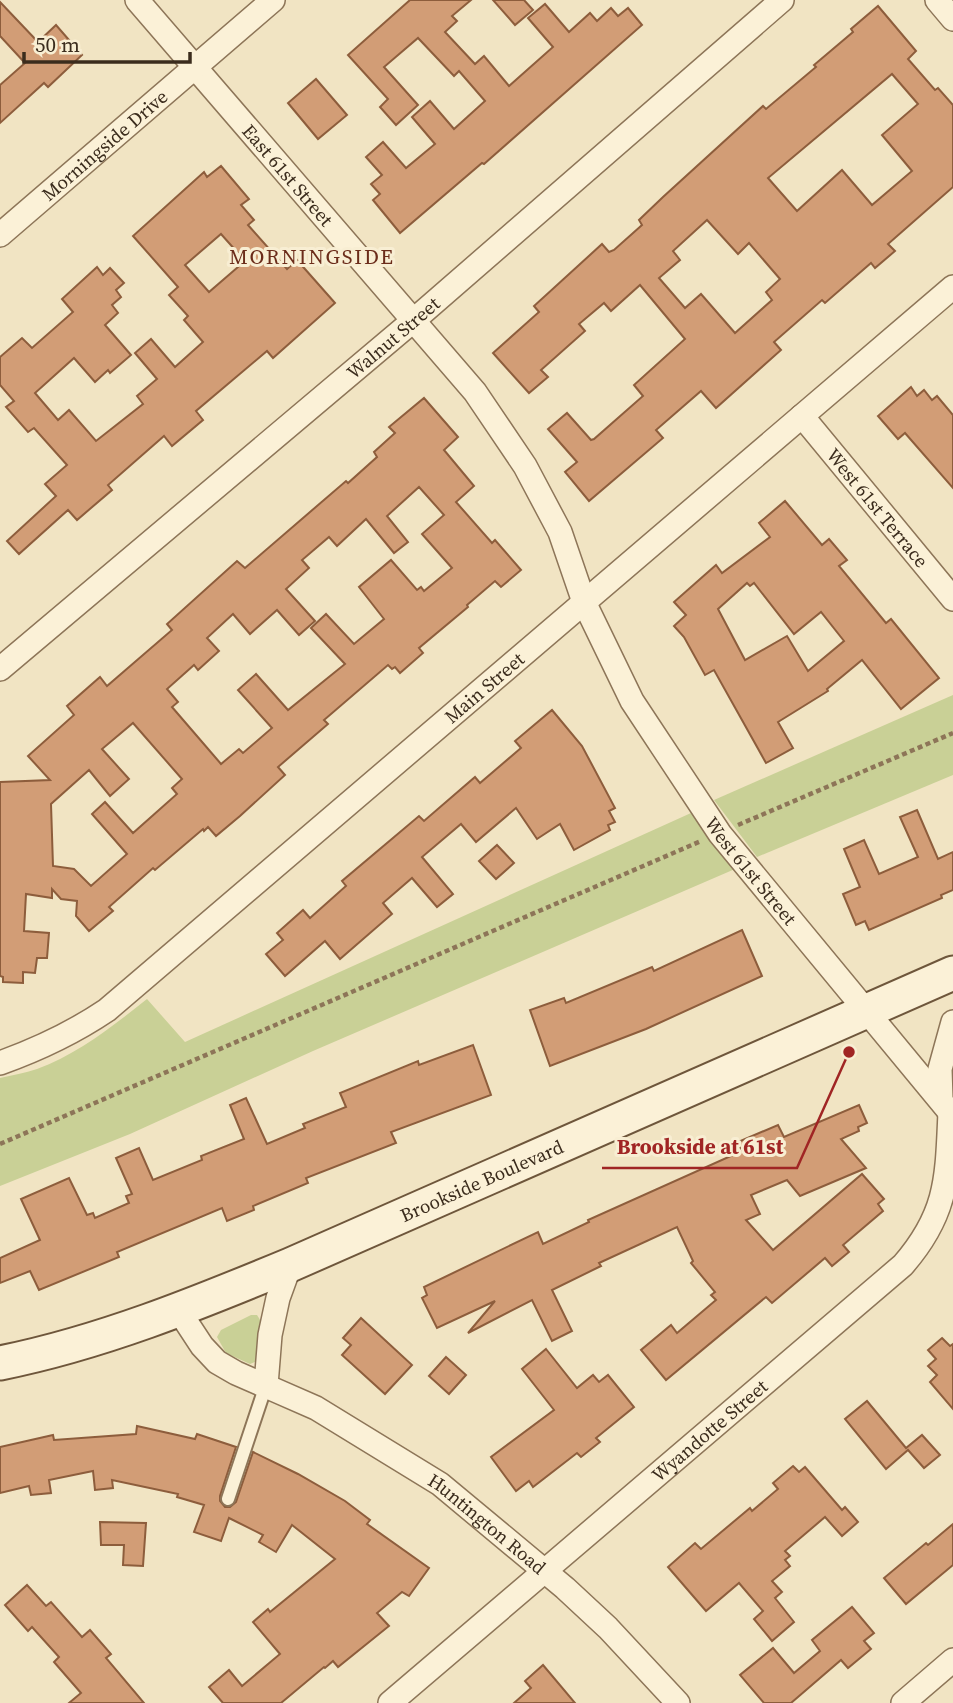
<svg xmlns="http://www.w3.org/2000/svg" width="953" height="1703" viewBox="0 0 953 1703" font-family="'Source Serif 4',serif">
	<rect width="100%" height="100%" fill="#f1e4c3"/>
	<g fill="#c9d096">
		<path d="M953,695V775L757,857L714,800Z"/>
		<path d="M691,813L735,869L313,1051L130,1134L0,1186V1078C12,1075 25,1073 37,1069C78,1054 113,1026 147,999L185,1042Z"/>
		<path d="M251,1315H257L262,1323L257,1361L250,1364L226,1353L217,1337L221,1330Z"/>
	</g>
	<g fill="#d29d76" stroke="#8d5d3c" stroke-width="2" fill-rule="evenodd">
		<path d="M410,0H471L452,16L457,21L445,32L475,64L484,56L509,86L553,47L528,18L545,4L569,32L590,13L597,21L611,8L618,16L628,8L642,25L484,164L482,163L400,233L373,200L380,194L371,184L382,175L366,157L383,142L406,168L435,144L412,117L430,101L454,129L485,101L459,71L454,76L418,38L384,67L418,105L396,125L380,107L388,99L348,55Z"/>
		<path d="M493,0H524L533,10L515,25Z"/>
		<path d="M0,2L38,42L56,25L82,55L48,87L44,83L0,123V85L25,63L0,36Z"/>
		<path d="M878,6L916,51L908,59L935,90L938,88L953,105V187L888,244L895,251L875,268L871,263L825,303L822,300L774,342L781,350L716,408L701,391L656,430L663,438L589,501L565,472L577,462L548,429L567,413L591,440L594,439L643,396L634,385L685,339L640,285L611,311L604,303L579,324L585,331L541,370L548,377L529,393L493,353L539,312L534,306L579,265L602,244L609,252L614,250L642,225L639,220L663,197L763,106L766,109L816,67L814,65L853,32L851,29ZM892,74L918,104L882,135L912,171L872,205L842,170L797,211L768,178ZM707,220L738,254L749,243L780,279L766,292L772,300L735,333L701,294L685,308L659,278L680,260L673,251Z"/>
		<path d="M316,79L347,115L318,139L288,103Z"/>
		<path d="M221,166L249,199L241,205L254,220L248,225L287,269L297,260L335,303L273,358L267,351L196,411L203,420L172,446L164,436L108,485L112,490L77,520L68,510L19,554L7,541L56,496L45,484L67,465L34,428L28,432L6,407L14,401L0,385V357L22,338L32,348L73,312L62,299L97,267L103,275L110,268L124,283L116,290L121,297L112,305L118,313L105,325L131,355L110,373L108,370L95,382L74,358L35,393L58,420L69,410L96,441L143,404L137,396L157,379L135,353L151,339L175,367L203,342L184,320L188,316L169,295L178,287L133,236L204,172L207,177ZM221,234L245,261L209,292L185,265Z"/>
		<path d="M911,387L917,396L924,390L932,400L937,396L953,415V488L905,433L898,439L878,416Z"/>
		<path d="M424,398L458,437L444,450L474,486L456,502L492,543L495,540L521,570L501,587L495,581L467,605L468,607L419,648L423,653L400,673L395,667L392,669L388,665L324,720L328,724L278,767L285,775L240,816L216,836L208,827L204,831L203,829L155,870L153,868L109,907L113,911L89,931L76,916L77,901L61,899L52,889V898L26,894L24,931L49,933L47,958H37L35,973L23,972V983L3,982V977L0,976V782L50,780L28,756L74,715L67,706L100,677L107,686L172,630L167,624L237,561L245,568L346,481L348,483L377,457L374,452L395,433L389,427ZM419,487L444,515L422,534L452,568L424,591L421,587L417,590L391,560L359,587L384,619L354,644L326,614L311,628L345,664L288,710L256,674L238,690L272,728L243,753L239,749L221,764L172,707L178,702L167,689L194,665L198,670L219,651L207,638L233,614L250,634L277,610L299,635L315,621L286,589L309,568L302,560L329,537L337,546L366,519L394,553L408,542L387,516ZM133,723L182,779L172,788L177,794L133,833L105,802L92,814L127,854L91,886L74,869L53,866L51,804L89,770L110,796L129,779L102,749Z"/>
		<path d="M785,501L822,545L829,539L847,560L839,566L886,623L891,619L939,678L901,709L862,660L827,689L828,691L778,722L793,748L766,763L714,670L705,675L684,637L674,626L686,615L674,602L716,565L722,573L770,537L759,523ZM747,583L750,586L754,583L794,634L821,612L844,641L808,671L787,636L745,660L718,609Z"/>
		<path d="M552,710L582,746L615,808L609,811L615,822L608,825L610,830L574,850L560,824L537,839L516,808L476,842L461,824L422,857L453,894L437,907L412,878L383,903L392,914L340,959L325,941L285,976L266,954L283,940L277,933L303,910L310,918L346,886L342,881L419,816L424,821L475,777L480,783L521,748L515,741Z"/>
		<path d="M917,810L938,859L953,852V890L941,895L942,898L869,930L865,921L856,925L843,894L860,887L844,849L864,840L879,874L918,857L900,817Z"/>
		<path d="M497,845L514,863L496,879L479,861Z"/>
		<path d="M742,930L762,976L646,1029L550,1066L530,1010L564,998L566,1003L652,967L654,971Z"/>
		<path d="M473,1045L491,1095L391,1132L396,1143L306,1178L308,1183L253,1206L254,1210L227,1221L222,1208L117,1252L119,1257L39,1290L30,1271L0,1283V1258L40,1240L21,1199L69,1178L87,1215L93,1213L95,1218L129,1203L126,1196L132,1194L116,1158L139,1148L153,1180L202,1160L201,1156L244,1139L230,1105L246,1098L267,1144L305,1128L303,1124L346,1107L340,1093L418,1061L419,1065Z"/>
		<path d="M859,1105L867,1123L858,1127L859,1131L841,1139L866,1168L800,1196L787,1180L751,1195L760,1214L746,1220L773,1250L862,1174L884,1199L878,1204L883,1211L843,1245L849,1252L832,1266L825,1258L772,1303L766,1297L666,1380L641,1350L671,1325L677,1333L716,1300L711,1295L715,1292L691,1263L693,1261L677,1227L599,1263L601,1266L552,1290L572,1331L552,1341L532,1300L468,1333L495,1301L437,1328L422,1298L427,1295L424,1287L538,1232L543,1244L589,1222L588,1220L742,1151L738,1142L778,1125L784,1137Z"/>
		<path d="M361,1318L412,1365L385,1394L342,1355L351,1345L343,1338Z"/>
		<path d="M942,1338L950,1346L953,1344V1409L930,1382L937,1375L928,1366L936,1359L928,1350Z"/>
		<path d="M546,1349L577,1388L593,1375L599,1382L608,1375L634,1407L596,1438L600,1442L581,1457L577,1453L533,1487L529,1481L516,1491L491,1457L554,1410L522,1369Z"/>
		<path d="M446,1357L466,1375L449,1394L429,1376Z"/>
		<path d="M867,1401L906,1448L922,1435L940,1455L924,1468L908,1450L886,1469L845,1419Z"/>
		<path d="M137,1426L195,1439L197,1434L236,1447L220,1496V1501L225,1507H230L236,1502L253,1452L298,1474L345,1501L370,1520L367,1524L429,1568L409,1596L402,1592L377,1613L389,1626L338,1667L333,1661L325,1668L324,1667L281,1703H223L209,1687L229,1670L242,1686L280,1654L253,1622L268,1609L270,1612L335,1559L292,1525L276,1552L259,1542L263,1535L229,1518L221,1541L194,1532L204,1505L177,1497L178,1494L112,1480L113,1488L95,1490L93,1471L49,1480L51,1493L31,1495L29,1486L0,1493V1447L53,1435L54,1440L136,1434Z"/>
		<path d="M793,1466L799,1472L805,1467L842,1510L845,1507L858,1522L842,1536L825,1517L785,1551L790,1556L785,1560L790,1566L772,1581L782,1592L775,1598L794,1622L772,1641L754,1619L763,1611L739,1583L706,1611L668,1567L695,1543L701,1549L750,1508L752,1511L778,1489L773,1483Z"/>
		<path d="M100,1522L146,1523L143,1566L123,1565L124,1545H101Z"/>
		<path d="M953,1524V1565L906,1604L884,1578L926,1543L928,1545Z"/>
		<path d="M27,1585L46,1606L51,1602L82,1637L90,1630L111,1654L106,1658L144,1703H69L81,1693L54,1662L59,1657L32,1627L28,1631L5,1605Z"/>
		<path d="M852,1607L874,1633L864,1641L871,1649L848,1668L841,1660L791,1703H764L740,1675L773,1648L794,1673L820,1651L812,1640Z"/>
		<path d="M543,1665L575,1703H514L531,1688L525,1681Z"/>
	</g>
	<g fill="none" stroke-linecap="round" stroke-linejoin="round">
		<defs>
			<path id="service" d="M228,1499L266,1385"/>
			<g id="minor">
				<path id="s1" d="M137,0L475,392L525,466L560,532L584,602L632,701L720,834L953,1116"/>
				<path d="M937,0L953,19"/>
				<path id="s2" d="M0,235L273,0"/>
				<path id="s3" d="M802,416L953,599"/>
				<path id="s4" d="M0,669L414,320L782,0"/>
				<path id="s5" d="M0,1063C39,1049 73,1033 107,1010L953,287"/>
				<path d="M941,1099L940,1069L953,1022"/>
				<path id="s6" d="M179,1311L202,1346L217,1362L236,1373L316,1408L440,1484L565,1588L608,1628L678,1703"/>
				<path d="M266,1385L270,1335L278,1298L290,1265"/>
				<path id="s7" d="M390,1703L903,1265C948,1213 947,1178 950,1112"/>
				<path d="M903,1703L953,1660"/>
			</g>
			<g id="secondary">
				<path id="s8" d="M0,1363C100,1343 196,1304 290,1265L953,973"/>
			</g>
		</defs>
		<use href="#service" stroke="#8d7558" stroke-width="16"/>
		<use href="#minor" stroke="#8d7558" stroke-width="26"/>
		<use href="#secondary" stroke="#6e563b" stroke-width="37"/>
		<g stroke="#8d7558" stroke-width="4.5" stroke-dasharray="5 3.5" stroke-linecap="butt">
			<path d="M738,825L953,733"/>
			<path d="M0,1144L701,841"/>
		</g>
		<use href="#service" stroke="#fbf1d7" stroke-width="12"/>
		<use href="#minor" stroke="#fbf1d7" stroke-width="23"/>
		<use href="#secondary" stroke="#fbf1d7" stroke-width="33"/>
	</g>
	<g text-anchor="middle" stroke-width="6" stroke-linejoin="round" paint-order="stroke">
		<g font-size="19" fill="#3b2c1d" stroke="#f8eed3">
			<text dy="7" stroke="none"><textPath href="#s2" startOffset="138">Morningside Drive</textPath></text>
			<text dy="7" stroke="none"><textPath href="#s1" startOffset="231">East 61st Street</textPath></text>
			<text dy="7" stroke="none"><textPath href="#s4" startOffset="514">Walnut Street</textPath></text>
			<text dy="7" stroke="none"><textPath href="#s3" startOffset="119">West 61st Terrace</textPath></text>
			<text dy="7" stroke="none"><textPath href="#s5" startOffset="616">Main Street</textPath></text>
			<text dy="7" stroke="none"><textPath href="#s1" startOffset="1073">West 61st Street</textPath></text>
			<text dy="7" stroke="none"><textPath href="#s8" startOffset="516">Brookside Boulevard</textPath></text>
			<text dy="7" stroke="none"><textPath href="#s7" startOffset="420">Wyandotte Street</textPath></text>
			<text dy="7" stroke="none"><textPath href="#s6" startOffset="380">Huntington Road</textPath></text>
		</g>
		<g font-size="21" letter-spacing="2" fill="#6b2c1a" stroke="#f8eed3">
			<text x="312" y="264">MORNINGSIDE</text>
		</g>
	</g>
	<path fill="none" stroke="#a02524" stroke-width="2.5" d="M849 1052L797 1168H602"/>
	<circle fill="#a02524" stroke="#f8eed3" stroke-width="2.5" cx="849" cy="1052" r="7"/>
	<g font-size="21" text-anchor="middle" font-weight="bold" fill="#a02524" stroke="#f8eed3" stroke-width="6" stroke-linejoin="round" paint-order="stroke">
		<text x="700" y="1154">Brookside at 61st</text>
	</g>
	<path d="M24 52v10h166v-10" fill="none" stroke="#3b2c1d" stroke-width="3.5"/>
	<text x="35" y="52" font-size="21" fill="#3b2c1d" stroke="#f8eed3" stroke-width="5" paint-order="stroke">50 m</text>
</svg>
